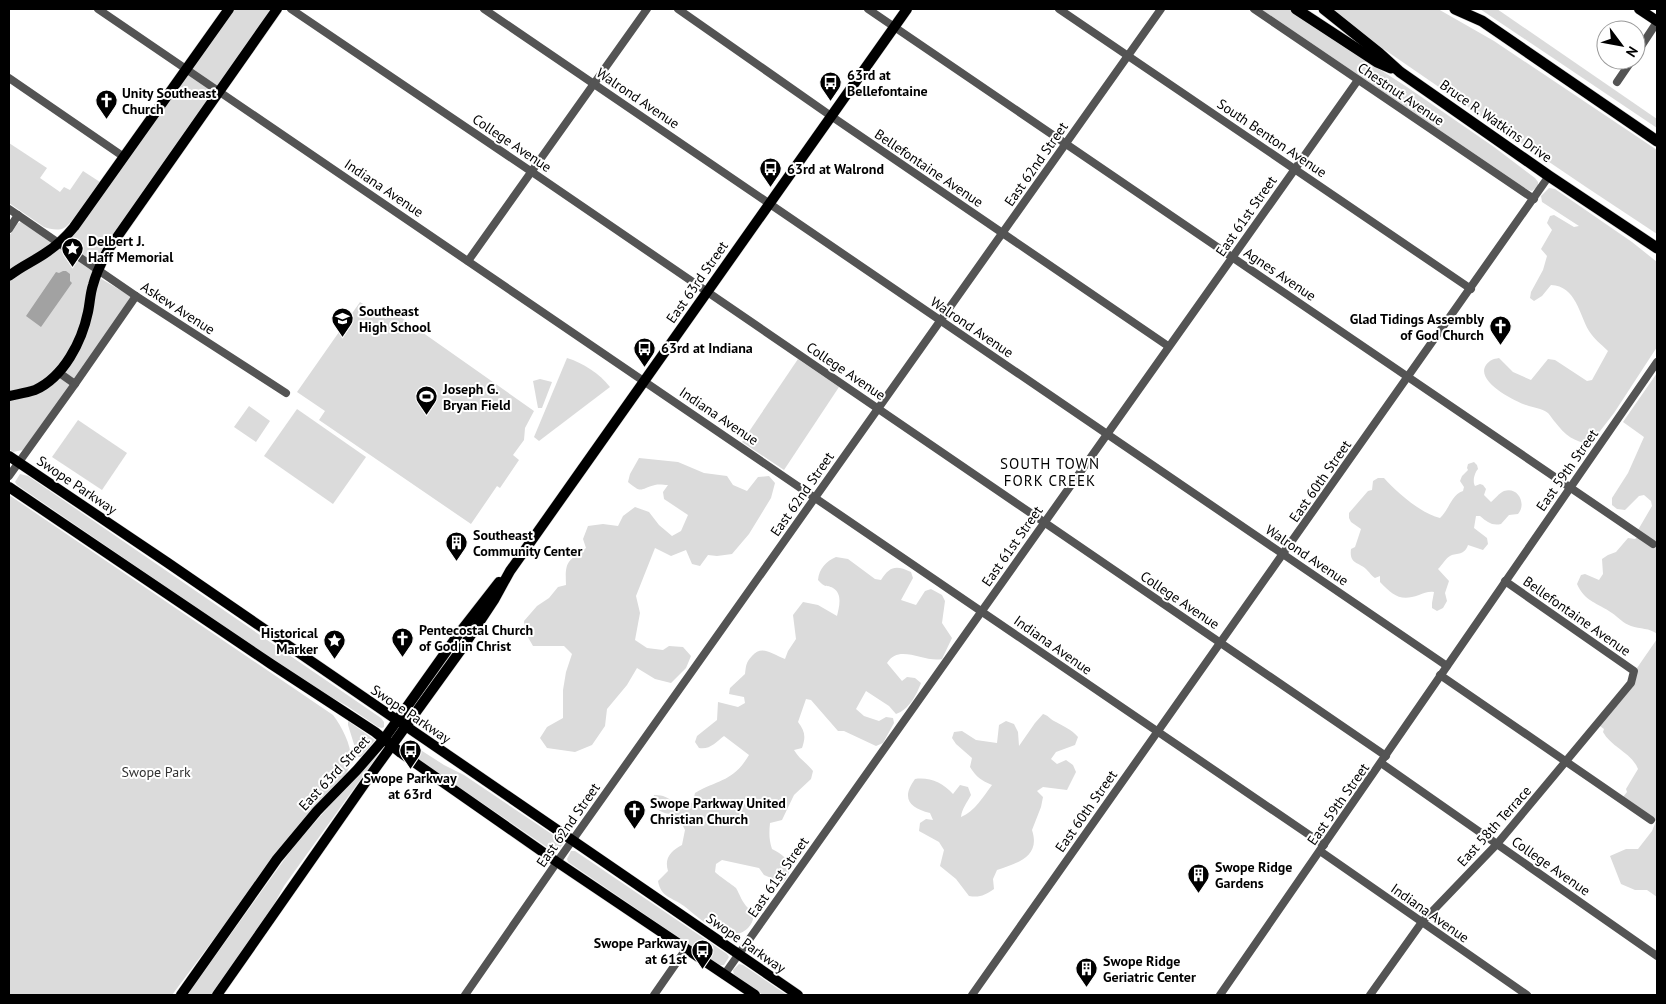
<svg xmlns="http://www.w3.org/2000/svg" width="1666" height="1004" viewBox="0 0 1666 1004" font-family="'PT Sans',sans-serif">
	<rect width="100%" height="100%" fill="#fff"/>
	<g fill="#dbdbdb">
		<path d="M235,9H274L93,274L132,297L131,302L23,450L13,452L9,449V236L18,223L21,222L49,240L70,238Z"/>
		<path d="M1261,9H1290L1315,28L1407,87L1494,147L1535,178L1538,182V186L1532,191L1528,190Z"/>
		<path d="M1330,9H1438L1494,41L1657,150V234L1586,187L1481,116L1356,30Z"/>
		<path d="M1480,9H1497L1657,119V128Z"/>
		<path d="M9,143L47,168L40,178L60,192L64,187L70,190L83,171L100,182C93,191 72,224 64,228C58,231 50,229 44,227L9,203Z"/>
		<path d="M1549,188L1555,189L1632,242L1657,262V347L1614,413L1590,444C1574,442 1565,435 1555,422C1553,420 1551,416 1548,413C1541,408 1534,408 1526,405C1514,401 1475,381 1486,365C1490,360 1493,359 1499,358L1513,372L1531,380L1548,359L1555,360L1587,381L1592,380L1608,351C1601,344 1594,339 1589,331C1579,314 1576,286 1551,285L1542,296L1534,301L1530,298L1531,292L1543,270L1547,256L1541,249L1552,230L1547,223L1550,216L1554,215L1574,227L1579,226L1542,202L1541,196Z"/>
		<path d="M360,302L386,319L392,311L534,411L525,428L524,440L513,455L519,460L500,488L497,486L471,524L319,420L325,411L297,392Z"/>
		<path d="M567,358C583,363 599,373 610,387L539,441L534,437Z"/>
		<path d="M798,359L839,387L784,470L742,442Z"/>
		<path d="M1657,373V897L1647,890H1635L1621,884L1610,856L1626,849H1638L1652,831L1656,821L1623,797L1627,792L1626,789L1638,769C1632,753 1611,747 1603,732L1604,729L1600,726L1637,675V668L1657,639V634C1650,628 1640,629 1631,626C1623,623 1619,618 1612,613C1598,603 1585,602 1577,584L1581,575L1585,574L1599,580L1603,574L1602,559L1608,555L1616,552L1628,538L1635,539L1642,534L1638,530L1652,506L1651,501L1644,495L1639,496L1625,510L1617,509L1612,505V498L1628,473L1644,437L1623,422Z"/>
		<path d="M540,379L552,382L542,408H538L533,381Z"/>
		<path d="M249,406L270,421L256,442L234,427Z"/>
		<path d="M297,409L366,457L333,504L264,456Z"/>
		<path d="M78,420L127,453L102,490L52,457Z"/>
		<path d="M639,458L678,462L704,473L727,476L733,485L747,491L758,477L769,476L775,483L771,498L749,534L732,554L717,556L708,555L700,566L692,564L686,550L671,556L655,548L636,596L640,613L635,640L647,648L663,650L669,646L683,647L691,656L686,668L671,683L655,679L637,668L627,685L607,709L605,726L592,745L575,752L547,748L540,738L547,727L563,718V690L566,672L572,654L564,646H533L525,632L524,621L537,606L549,598L558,587L566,585C565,561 567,562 586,548L583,539L588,526L603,524L618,526L623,516L635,507L649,512L659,525L672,536L681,531L688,515L664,499L663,492L668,485C664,485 659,484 655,485C640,489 642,494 628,482L630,474Z"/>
		<path d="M1474,462L1477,465L1478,469C1475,472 1472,481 1475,486L1480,484L1483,485L1486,489L1484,495L1491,502C1495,499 1499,493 1504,491C1518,486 1527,504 1518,514L1509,515L1501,524C1492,526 1487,522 1480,516H1476L1474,528L1487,538L1488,544L1483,550L1468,545C1464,556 1458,552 1450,556C1446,558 1442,565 1438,569L1449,581L1445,593L1447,601L1443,608L1437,611L1432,608V603L1434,592C1429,591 1424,593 1419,595C1400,602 1393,595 1380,582V576L1375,578C1371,575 1370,573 1366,569C1358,562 1349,564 1351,549L1355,547L1361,529L1351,522L1349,518V513L1368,491L1372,490L1373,481L1378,478H1384C1396,492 1422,514 1440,518C1449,510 1451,495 1463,491L1464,487L1460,481L1462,476L1468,470L1467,468L1468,464Z"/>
		<path d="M20,474L28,476L381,718L384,722V727L382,728L378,727L347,706L311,686L17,485L15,482Z"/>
		<path d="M9,495L333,715C342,727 352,746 351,761C350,767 347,772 344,777L275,857L172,995H9Z"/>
		<path d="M836,557L848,559L875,579L881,580C890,566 896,565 911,572L913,578L901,600L916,605L925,591L931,589L942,595L945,601L942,623L952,638L942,659C924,663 899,643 887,663L902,681L907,677L915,678L921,683C917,694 909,710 896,714L889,706L866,691L856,709L864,716L879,721L886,717L893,718L894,723L883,743L876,746L844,731H838L811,700L806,699L798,722C805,731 806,737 802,748L794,750C799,759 807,763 813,771L811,779L794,795L782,820L770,823C769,833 769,840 772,849C788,857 796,867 783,883L764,875L759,868L722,860L716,864L715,872C719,876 734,886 736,888C740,895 742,902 748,908C750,911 752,911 753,914C754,919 752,924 748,928C729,947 699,918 684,906C672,897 661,898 658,881L668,871C664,858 671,851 682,845L685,830L681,822L672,814C663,814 656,810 652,802L654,795C657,795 660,795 663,796C678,801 674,813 693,802L695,793C719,779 733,782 749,755L724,736C716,742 710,750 699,748L695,742L697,736L717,720L718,702L738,707L745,703L744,697L729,694L730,688L745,674C746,666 746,662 752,656C762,644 773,655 785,659L788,651L796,639L793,615L803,602L818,605L837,616C839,607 843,594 833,588C826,584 826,589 818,580C819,569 826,561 836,557Z"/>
		<path d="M1043,714C1049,716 1049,718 1054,721C1063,726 1071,729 1078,737L1075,745L1056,752L1051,759L1057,764L1066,760L1073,765L1076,772L1067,790L1043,787L1037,791L1043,797L1041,807L1032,830C1041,857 1017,863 997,870L993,879L994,889C985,895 980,898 969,896L956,879L940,866L944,850L939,842L919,831L920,823L926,819L933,820L930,813C909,808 901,798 915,779C930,777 943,783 953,794L960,785L968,787L971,795C967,803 962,808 961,817C975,811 983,797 992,785C981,780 977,778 970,767L972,758L956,744L952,738L954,732L962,731L976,740L997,743L999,725L1006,721L1014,724L1018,732L1019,746L1035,723Z"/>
		<path d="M348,721L375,740L361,757H358L348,725Z"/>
		<path d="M405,740L444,765L464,775L559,839L563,844L556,852L551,850L410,754L404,748L403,743Z"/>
		<path d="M376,753L378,755L284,886L266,919L212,995H187L294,846Z"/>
		<path d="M571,851H575L727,954L729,957L724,965H719L568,862L567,859Z"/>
		<path d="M739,964L743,965L787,995H763L734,975L733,970Z"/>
	</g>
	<path fill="#a2a2a2" d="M63,271H66L70,274V281L72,283L41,327L26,316L56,272L59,273Z"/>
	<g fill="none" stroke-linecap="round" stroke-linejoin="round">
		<defs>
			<g id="major">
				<path d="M1639,9L1657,21"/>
				<path d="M9,276C20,267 32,262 44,254C55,247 66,237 74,227L229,9"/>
				<path d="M9,396C18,394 26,393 35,390C64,377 82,341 88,312C90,303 90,294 93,285C96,273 102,261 108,250L277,9"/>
				<path d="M9,456L168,563L798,995"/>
				<path d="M9,487L271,664L375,732L401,753L557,862L755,995"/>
				<path d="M181,995L277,859L317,811L357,770L384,739L460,632L499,582"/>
				<path d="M217,995L372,773L463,647L494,600L510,571L587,462L907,9"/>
			</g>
			<g id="highway">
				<path d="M1296,9L1377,62L1391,68"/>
				<path d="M1324,9L1379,53L1400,72L1549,176L1657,248"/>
				<path d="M1455,9L1482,21L1657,141"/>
			</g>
		</defs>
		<use href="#major" stroke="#dbdbdb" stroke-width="11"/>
		<use href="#highway" stroke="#dbdbdb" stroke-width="12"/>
		<g stroke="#545454" stroke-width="8">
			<path d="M98,9L1324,845"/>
			<path d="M291,9L532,172L1386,756"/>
			<path d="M484,9L1447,666"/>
			<path d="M678,9L831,116L1168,346"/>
			<path d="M868,9L1653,544"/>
			<path d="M1059,9L1471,289"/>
			<path d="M1254,9L1534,199"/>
			<path d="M1636,54L1657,22"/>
			<path d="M9,78L124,157"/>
			<path d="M1617,82L1632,60"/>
			<path d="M9,209L136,296L286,393"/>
			<path d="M9,229L18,215"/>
			<path d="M468,261L647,9"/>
			<path d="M58,372L75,384"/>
			<path d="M9,476L75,384L136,296"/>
			<path d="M1440,675L1651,820"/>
			<path d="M1381,763L1657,956"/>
			<path d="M1320,851L1527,995"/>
			<path d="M724,975L1358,80"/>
			<path d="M465,995L557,862L1161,9"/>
			<path d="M654,995L686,949"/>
			<path d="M972,995L1549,176"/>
			<path d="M1220,995L1657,362"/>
			<path d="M1370,995L1422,922L1497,844L1631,683L1634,671L1505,581"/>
		</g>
		<use href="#major" stroke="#000" stroke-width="10"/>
		<use href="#highway" stroke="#000" stroke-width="11"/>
	</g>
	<defs>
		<symbol id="bus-pin" viewBox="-11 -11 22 30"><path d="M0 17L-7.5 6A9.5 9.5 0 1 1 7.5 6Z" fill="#000" stroke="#fff"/><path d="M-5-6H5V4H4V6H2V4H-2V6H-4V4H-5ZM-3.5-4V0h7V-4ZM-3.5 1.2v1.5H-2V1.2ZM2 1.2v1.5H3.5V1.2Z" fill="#fff"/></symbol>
		<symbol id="church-pin" viewBox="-11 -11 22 30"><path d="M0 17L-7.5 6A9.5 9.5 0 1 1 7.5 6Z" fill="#000" stroke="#fff"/><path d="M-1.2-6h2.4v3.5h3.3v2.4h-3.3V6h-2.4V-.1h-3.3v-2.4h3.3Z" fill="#fff"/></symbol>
		<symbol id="sight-pin" viewBox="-11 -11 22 30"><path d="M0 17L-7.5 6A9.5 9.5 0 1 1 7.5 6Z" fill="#000" stroke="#fff"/><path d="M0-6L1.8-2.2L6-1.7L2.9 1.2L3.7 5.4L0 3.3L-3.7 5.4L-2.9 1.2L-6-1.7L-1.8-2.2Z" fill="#fff"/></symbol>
		<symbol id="school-pin" viewBox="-11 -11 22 30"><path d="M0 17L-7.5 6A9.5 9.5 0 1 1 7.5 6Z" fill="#000" stroke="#fff"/><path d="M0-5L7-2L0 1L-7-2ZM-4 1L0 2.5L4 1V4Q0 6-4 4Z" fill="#fff"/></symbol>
		<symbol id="stadium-pin" viewBox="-11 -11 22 30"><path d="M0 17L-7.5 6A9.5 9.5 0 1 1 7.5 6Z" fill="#000" stroke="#fff"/><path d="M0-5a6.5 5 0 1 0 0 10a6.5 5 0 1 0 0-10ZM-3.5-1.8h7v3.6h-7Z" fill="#fff"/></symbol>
		<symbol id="building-pin" viewBox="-11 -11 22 30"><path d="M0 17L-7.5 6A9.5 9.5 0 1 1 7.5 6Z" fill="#000" stroke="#fff"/><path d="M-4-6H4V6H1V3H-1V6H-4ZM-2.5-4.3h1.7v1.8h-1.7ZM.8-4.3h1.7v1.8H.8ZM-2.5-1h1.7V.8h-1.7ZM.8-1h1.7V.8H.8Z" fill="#fff"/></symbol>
	</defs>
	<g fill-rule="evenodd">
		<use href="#bus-pin" x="818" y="70" width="25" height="34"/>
		<use href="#church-pin" x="94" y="88" width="25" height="34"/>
		<use href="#bus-pin" x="758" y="156" width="25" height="34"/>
		<use href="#sight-pin" x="60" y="236" width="25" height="34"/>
		<use href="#school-pin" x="330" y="306" width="25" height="34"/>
		<use href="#church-pin" x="1488" y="314" width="25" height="34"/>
		<use href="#bus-pin" x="632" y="336" width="25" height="34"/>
		<use href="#stadium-pin" x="414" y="384" width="25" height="34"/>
		<use href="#building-pin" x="444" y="530" width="25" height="34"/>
		<use href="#church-pin" x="390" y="626" width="25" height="34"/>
		<use href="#sight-pin" x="322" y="628" width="25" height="34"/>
		<use href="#bus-pin" x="398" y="738" width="25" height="34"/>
		<use href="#church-pin" x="622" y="798" width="25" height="34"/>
		<use href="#building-pin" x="1186" y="862" width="25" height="34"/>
		<use href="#bus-pin" x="690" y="938" width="25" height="34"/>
		<use href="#building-pin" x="1074" y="956" width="25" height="34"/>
	</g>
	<g text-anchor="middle" stroke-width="4" stroke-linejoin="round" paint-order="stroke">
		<g font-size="14" font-weight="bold" fill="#000" stroke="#fff" text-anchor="start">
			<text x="847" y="80">63rd at<tspan x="847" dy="16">Bellefontaine</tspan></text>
			<text x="122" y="98">Unity Southeast<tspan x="122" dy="16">Church</tspan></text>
			<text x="787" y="174">63rd at Walrond</text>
			<text x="88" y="246">Delbert J.<tspan x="88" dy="16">Haff Memorial</tspan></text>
			<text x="359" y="316">Southeast<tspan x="359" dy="16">High School</tspan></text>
			<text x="1484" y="324" text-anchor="end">Glad Tidings Assembly<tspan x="1484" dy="16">of God Church</tspan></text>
			<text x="661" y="353">63rd at Indiana</text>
			<text x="443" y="394">Joseph G.<tspan x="443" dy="16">Bryan Field</tspan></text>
			<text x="473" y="540">Southeast<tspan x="473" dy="16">Community Center</tspan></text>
			<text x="419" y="635">Pentecostal Church<tspan x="419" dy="16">of God in Christ</tspan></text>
			<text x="318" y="638" text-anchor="end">Historical<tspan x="318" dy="16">Marker</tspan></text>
			<text x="410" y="783" text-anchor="middle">Swope Parkway<tspan x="410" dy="16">at 63rd</tspan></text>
			<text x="650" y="808">Swope Parkway United<tspan x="650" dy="16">Christian Church</tspan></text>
			<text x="1215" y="872">Swope Ridge<tspan x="1215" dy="16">Gardens</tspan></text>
			<text x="687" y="948" text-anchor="end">Swope Parkway<tspan x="687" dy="16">at 61st</tspan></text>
			<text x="1103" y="966">Swope Ridge<tspan x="1103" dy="16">Geriatric Center</tspan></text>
		</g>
		<g font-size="14" fill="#000" stroke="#fff">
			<text transform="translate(1401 94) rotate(34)" y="5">Chestnut Avenue</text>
			<text transform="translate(638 98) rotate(34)" y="5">Walrond Avenue</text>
			<text transform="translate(1496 121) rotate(35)" y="5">Bruce R. Watkins Drive</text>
			<text transform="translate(1272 138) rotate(34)" y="5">South Benton Avenue</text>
			<text transform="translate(512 143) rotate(34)" y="5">College Avenue</text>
			<text transform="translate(1036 164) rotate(-55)" y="5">East 62nd Street</text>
			<text transform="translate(929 168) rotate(34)" y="5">Bellefontaine Avenue</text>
			<text transform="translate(384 188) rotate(34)" y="5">Indiana Avenue</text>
			<text transform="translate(1246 216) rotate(-55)" y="5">East 61st Street</text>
			<text transform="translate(1280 274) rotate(34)" y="5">Agnes Avenue</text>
			<text transform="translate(697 282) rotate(-55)" y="5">East 63rd Street</text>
			<text transform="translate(178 308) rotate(33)" y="5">Askew Avenue</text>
			<text transform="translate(972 327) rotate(34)" y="5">Walrond Avenue</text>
			<text transform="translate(846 371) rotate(34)" y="5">College Avenue</text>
			<text transform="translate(719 416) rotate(34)" y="5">Indiana Avenue</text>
			<text transform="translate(1567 470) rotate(-55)" y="5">East 59th Street</text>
			<text transform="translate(1320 481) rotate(-55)" y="5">East 60th Street</text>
			<text transform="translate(77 485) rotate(34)" y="5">Swope Parkway</text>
			<text transform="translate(802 494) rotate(-55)" y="5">East 62nd Street</text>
			<text transform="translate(1012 546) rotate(-55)" y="5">East 61st Street</text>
			<text transform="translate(1307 555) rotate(34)" y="5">Walrond Avenue</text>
			<text transform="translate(1180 600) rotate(34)" y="5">College Avenue</text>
			<text transform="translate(1577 616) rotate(35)" y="5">Bellefontaine Avenue</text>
			<text transform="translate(1053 645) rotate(35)" y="5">Indiana Avenue</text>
			<text transform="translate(411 714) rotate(34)" y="5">Swope Parkway</text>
			<text transform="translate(334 773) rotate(-47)" y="5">East 63rd Street</text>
			<text transform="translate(1338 804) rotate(-55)" y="5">East 59th Street</text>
			<text transform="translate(1086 811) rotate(-55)" y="5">East 60th Street</text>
			<text transform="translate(568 825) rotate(-55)" y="5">East 62nd Street</text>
			<text transform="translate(1494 826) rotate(-48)" y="5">East 58th Terrace</text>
			<text transform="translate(1551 866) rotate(35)" y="5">College Avenue</text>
			<text transform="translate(778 877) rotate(-55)" y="5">East 61st Street</text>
			<text transform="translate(1430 913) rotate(35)" y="5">Indiana Avenue</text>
			<text transform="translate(746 943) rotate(35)" y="5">Swope Parkway</text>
		</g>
		<g font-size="14" fill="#323232" stroke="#fff">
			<text x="156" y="777">Swope Park</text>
		</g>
		<g font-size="15" letter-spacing="1" fill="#000" stroke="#fff">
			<text x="1050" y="469">SOUTH TOWN<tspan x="1050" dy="17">FORK CREEK</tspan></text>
		</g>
	</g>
	<rect width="1666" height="1004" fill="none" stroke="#000000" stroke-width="20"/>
	<g transform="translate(1621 45) rotate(122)"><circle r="24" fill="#ffffff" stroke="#999999"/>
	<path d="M0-4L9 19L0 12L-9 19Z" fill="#000000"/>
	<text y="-8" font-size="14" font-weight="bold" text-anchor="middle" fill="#000000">N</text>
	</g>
</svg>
